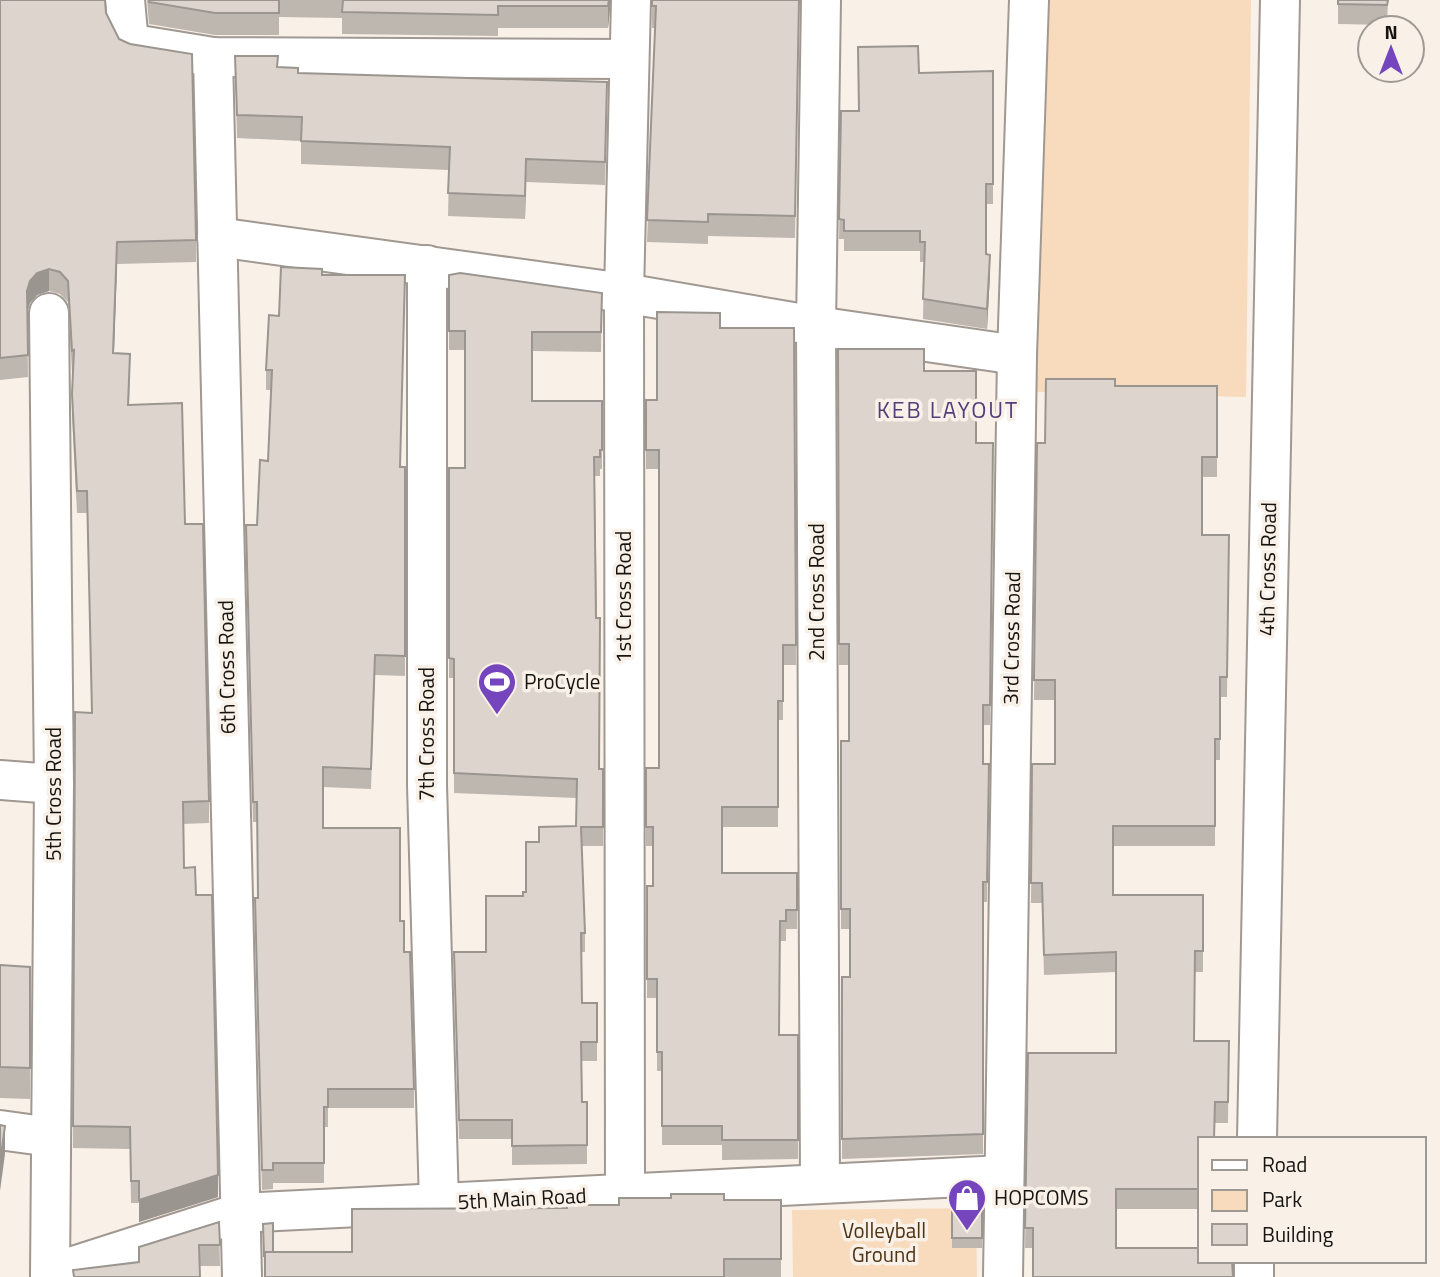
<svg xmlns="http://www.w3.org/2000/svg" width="1440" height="1277" viewBox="0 0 1440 1277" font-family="'Titillium Web',sans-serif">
	<rect width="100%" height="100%" fill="#f9f1e8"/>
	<g fill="#f8dabc">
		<path d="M1043,0H1251L1246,397L1037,392Z"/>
		<path d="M976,1208L977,1277H793L792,1210Z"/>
	</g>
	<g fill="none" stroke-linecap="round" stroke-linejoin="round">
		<defs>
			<g id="minor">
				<path d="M125,0L128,33L133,44L213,57L629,59"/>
				<path d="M213,57L242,1277"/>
				<path d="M217,237L624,293L816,326L1017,355"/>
				<path d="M427,265V785L439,1203"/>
				<path d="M49,313L54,784L50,1277"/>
				<path d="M0,780L54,784"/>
				<path d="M0,1130L51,1137"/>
				<path d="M1257,1139L1280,0"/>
				<path d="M820,1184L816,326L821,0"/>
				<path d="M625,1193L624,293L631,0"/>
				<path d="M51,1277L61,1270L239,1213L1003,1175"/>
				<path d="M1003,1277L1017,355L1029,0"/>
				<path d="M1254,1277V1261"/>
			</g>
		</defs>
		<use href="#minor" stroke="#a09891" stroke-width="42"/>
		<use href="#minor" stroke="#fff" stroke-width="38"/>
	</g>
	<g fill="#beb7b0">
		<path d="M0,0L106,13L196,240V262L117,264L114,353L130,376L129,405L185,524L209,801V823L183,824L184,868L196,895L218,1197L139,1222V1203H131L130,1149L73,1148L75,712L92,713L87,513H77L72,416L73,372L72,373L68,302L60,294L49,291L37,295L30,303L27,312L28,377L0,380Z"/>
		<path d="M147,0H611L608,28H498V36L342,34V18L279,17V35H215L149,24Z"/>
		<path d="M651,0H799L795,238L708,236V244L647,242L655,28H652Z"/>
		<path d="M1338,0H1388L1387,25L1338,24Z"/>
		<path d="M235,56L298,73L607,105L605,185L526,182L525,219L448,216L449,170L301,164V141L237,138Z"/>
		<path d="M993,71V204H986V254L990,274L987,329L923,319L924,262H920V251H844V239H839L841,111H859L919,73Z"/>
		<path d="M322,275L401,467H405V676L375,675L371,789L323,787V828L400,921L404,952L414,1089V1108H328V1127H324V1183H273V1189L262,1190L255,917L258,898L257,822H253L246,545L257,525L268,461L271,390H266V370L279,316Z"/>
		<path d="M449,275L602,293L601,352L532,351V401H602V469H600V476H595L599,769H603V846H582L585,933V952H581L582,1003H597V1061H581L582,1102H587V1164L512,1165V1139H459L454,952H486L523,896L526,892L539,842L576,826V798L454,793V678H449V468H465V350H449Z"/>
		<path d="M720,328H794L796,665H783V720H778V827H722V873H797V929H786V941H780L779,1035H798V1159L722,1160V1145H662V1071H657V998H647V886H653V846H646V768H659V469H646V400H657Z"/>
		<path d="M838,349L924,371L976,443H993L990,725H983V764H989L987,902H983V1154L842,1159V977H850V929H841V741H849V665H839Z"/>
		<path d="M1115,386H1217V477H1202V535H1229L1227,697H1220V760H1215V846H1113V895H1203V972H1195L1194,1041H1229L1228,1123H1215L1200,1139V1209H1116L1033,1248H1025L1028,1053H1116V972L1044,975L1042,903H1031L1032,764H1055V700H1034L1037,443H1045Z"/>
		<path d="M0,965L30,967V1099L0,1098Z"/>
		<path d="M982,1188V1248H952V1189Z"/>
		<path d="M724,1200H781V1277H265V1266H264L263,1224L273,1252H352L567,1208Z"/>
		<path d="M219,1222L220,1266H199L200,1277H73V1270L139,1262Z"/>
	</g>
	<g fill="#9b9590">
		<path d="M609,0H611L608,28V6Z"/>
		<path d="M526,159V182L525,219V196Z"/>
		<path d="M117,242V264L113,375V353Z"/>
		<path d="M990,255V274L987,329V309Z"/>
		<path d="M49,269V291L37,295L30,303L27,313V291L30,281L37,273Z"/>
		<path d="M5,1126V1154L0,1191V1163Z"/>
		<path d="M218,1175V1197L139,1222V1200Z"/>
	</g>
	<g fill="#ddd5cd" stroke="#9b9590" stroke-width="2">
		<path d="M0,0H105L106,13L119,39L130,44L192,54L196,240L117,242L113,353L130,354L128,405L182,403L185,524H203L209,801L183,802L184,868L195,867L196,895H212L218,1175L139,1200V1181H131L130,1127L73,1126L75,712L92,713L87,491H77L72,394L74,350L72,351L68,281L60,272L49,269L37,273L30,281L27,291L28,355L0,358Z"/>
		<path d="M149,0H279V13H215L149,2Z"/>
		<path d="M343,0H609L608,6H498V15L342,12Z"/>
		<path d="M652,0H799L795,216L708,214V222L647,220L656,6H652Z"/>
		<path d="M1338,0H1388L1387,5L1338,4Z"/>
		<path d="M918,46L919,73L993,71V184H986V254L990,255L987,309L923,299L925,242H920V231H844V220L839,219L841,111H859L858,47Z"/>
		<path d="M235,56H278L277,67L298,68V73L607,82L605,162L526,159L525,196L448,193L450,147L301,141L302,117L237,115Z"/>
		<path d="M281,267L322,269V275H405L400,467H405V656L375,655L371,769L323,767V828H400V921H404V952H410L414,1089H328V1107H324V1163H273V1170H262L255,898H258L257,802H253L246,525H257L260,460L268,461L272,370H266L269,315L279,316Z"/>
		<path d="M460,273L602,293L601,332H532V401H602V450H600V457H594L596,618H600L599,769H603V827H581L585,933H581L582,1003H597V1042H581L582,1102H587V1145L512,1146V1120H459L454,952H486V896H523V892H526V842H539V827L576,826L577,779L454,773V659L449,658V468H465V331H449V275Z"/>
		<path d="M657,312L720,313V328H794L796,645H783V701H778V807H722V873H797V910H786V921H780L779,1035H798V1140H722V1126H662V1052H657V979H647V886H653V827H646V768H659V450H646V400H657Z"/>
		<path d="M838,349H924V371H976V443H993L990,705H983V764H989L987,882H983V1134L842,1139V977H850V909H841V741H849V644H839Z"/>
		<path d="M1046,379H1115V386H1217V457H1202V535H1229L1227,677H1220V739H1215V826H1113V895H1203V951H1195L1194,1041H1229L1228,1102H1215L1214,1139H1200V1189H1116V1248H1200V1261H1232L1233,1277H1033V1228H1025L1028,1053H1116V952L1044,955L1042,883H1031L1032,764H1055V680H1034L1037,443H1045Z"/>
		<path d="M0,965L30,967V1068L0,1067Z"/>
		<path d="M0,1125L5,1126L0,1163Z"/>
		<path d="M982,1188V1238H952V1189Z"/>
		<path d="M671,1194H724V1200H781V1259H724V1277H265V1252H352V1209L567,1208V1205H619V1198H671Z"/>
		<path d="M219,1222L220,1245H199L200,1277H74L73,1270L139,1262V1247Z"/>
		<path d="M273,1223V1252H265V1256H264L263,1224Z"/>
	</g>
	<defs>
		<symbol id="stadium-pin" viewBox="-11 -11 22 30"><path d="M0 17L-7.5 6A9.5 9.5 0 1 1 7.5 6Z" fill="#7445bd" stroke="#f9f1e8"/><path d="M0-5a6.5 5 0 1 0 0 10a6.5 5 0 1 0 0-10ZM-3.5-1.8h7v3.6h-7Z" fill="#fff"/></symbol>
		<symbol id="shop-pin" viewBox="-11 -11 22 30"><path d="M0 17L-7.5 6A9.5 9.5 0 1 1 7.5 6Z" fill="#7445bd" stroke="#f9f1e8"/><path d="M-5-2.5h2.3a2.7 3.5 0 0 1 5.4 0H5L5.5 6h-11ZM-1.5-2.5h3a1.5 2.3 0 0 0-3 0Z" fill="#fff"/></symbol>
	</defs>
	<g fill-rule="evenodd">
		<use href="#stadium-pin" x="475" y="660" width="44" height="60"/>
		<use href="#shop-pin" x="945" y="1176" width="44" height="60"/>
	</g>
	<g text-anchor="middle" stroke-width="7" stroke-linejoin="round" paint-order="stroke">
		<g font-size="21" fill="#161411" stroke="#f9f1e8">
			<text transform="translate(1268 569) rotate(-89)" y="7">4th Cross Road</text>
			<text transform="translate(817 592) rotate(-90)" y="7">2nd Cross Road</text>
			<text transform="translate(624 597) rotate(-90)" y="7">1st Cross Road</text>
			<text transform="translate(1012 638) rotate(-89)" y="7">3rd Cross Road</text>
			<text transform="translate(227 667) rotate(-91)" y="7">6th Cross Road</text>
			<text transform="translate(427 734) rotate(-90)" y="7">7th Cross Road</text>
			<text transform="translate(54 794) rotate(-90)" y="7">5th Cross Road</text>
			<text transform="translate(522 1199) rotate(-3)" y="7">5th Main Road</text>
		</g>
		<g font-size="21" fill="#161411" stroke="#f9f1e8" text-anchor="start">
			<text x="524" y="689">ProCycle</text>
			<text x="994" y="1205">HOPCOMS</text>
		</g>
		<g font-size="21" fill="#4e3312" stroke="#f9f1e8">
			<text x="884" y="1238">Volleyball<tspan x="884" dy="24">Ground</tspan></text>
		</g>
		<g font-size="23" letter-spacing="2" fill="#533e7b" stroke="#f9f1e8">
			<text x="948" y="418">KEB LAYOUT</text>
		</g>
	</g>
	<rect x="1198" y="1137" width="228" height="126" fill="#f9f1e8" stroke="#9e9992" stroke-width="2"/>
	<rect x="1212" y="1160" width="35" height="10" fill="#ffffff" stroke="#9e9992" stroke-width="2"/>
	<text x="1262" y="1172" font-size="21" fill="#161411">Road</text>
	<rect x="1212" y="1190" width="35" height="21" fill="#f8dabc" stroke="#9e9992" stroke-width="2"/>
	<text x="1262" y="1207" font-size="21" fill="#161411">Park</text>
	<rect x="1212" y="1224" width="35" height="21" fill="#ddd5cd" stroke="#9e9992" stroke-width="2"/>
	<text x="1262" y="1242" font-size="21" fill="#161411">Building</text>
	<g transform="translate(1391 49)"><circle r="33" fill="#f9f1e8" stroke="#9e9992" stroke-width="2"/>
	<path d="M0-5L12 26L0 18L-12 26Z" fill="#7445bd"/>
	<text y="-10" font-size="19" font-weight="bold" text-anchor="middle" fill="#161411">N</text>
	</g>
</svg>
